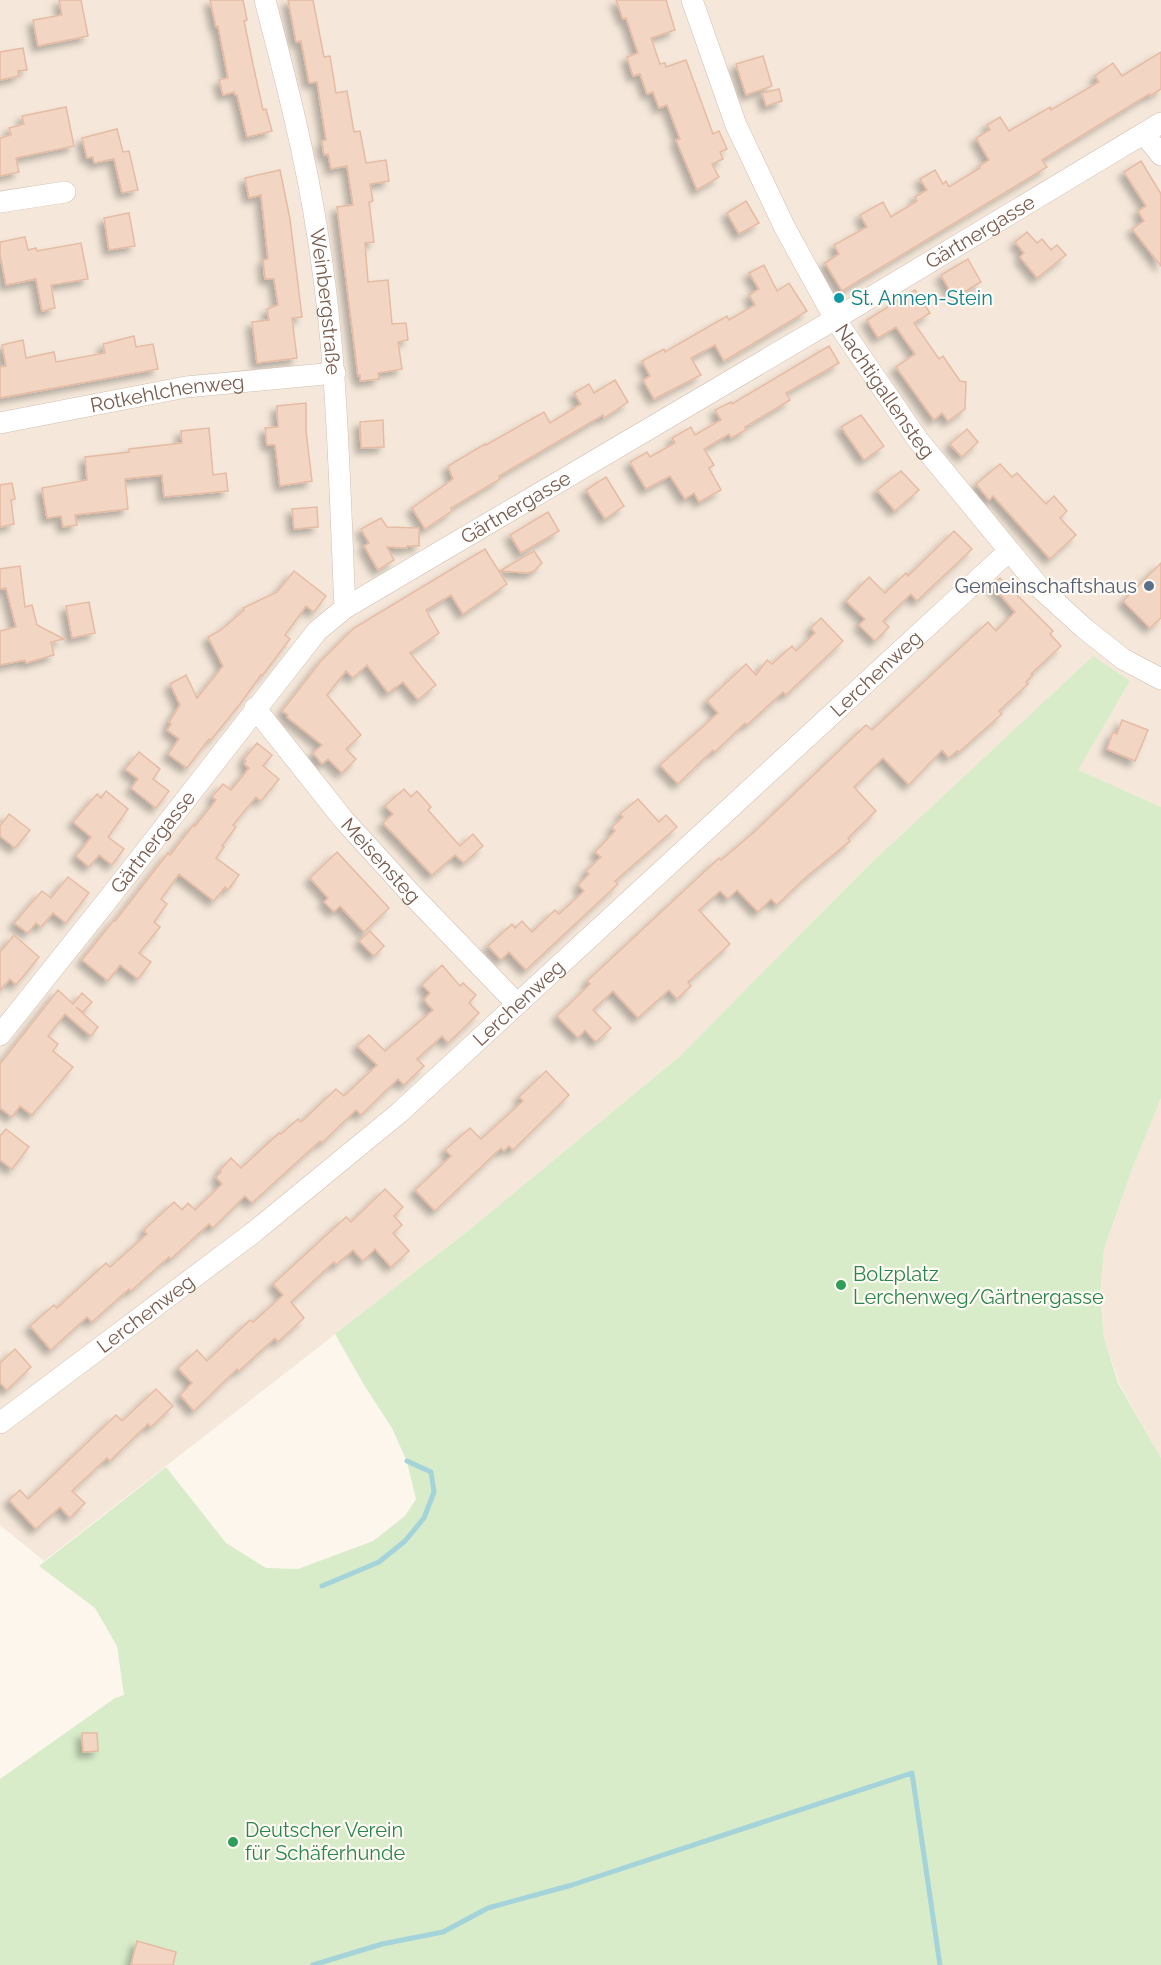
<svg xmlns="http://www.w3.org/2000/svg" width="1161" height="1965" viewBox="0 0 1161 1965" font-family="Raleway,sans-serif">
	<defs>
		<filter id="shadow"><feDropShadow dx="-5.5" dy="5.5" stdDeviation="3" flood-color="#0004"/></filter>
	</defs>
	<rect width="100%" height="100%" fill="#fdf6ec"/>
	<g fill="#f5e8da">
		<path d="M0,0H1161V807L1077,770L1130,681L968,774L865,869L679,1057L469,1230L44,1561L0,1525Z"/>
		<path d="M1161,1098V1458L1119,1383L1104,1337L1100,1295L1104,1249L1131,1172Z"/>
	</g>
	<path fill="#d8ecc9" d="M1093,656L1130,681L1078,770L1161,807V1098L1131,1172L1104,1249L1100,1295L1104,1337L1118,1383L1161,1458V1965H0V1779L115,1698L124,1695L117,1646L95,1608L39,1566L166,1467L226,1543L266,1568L298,1569L373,1541L405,1516L416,1499L407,1462L392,1428L364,1385L335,1334L469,1230L679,1057L865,869Z"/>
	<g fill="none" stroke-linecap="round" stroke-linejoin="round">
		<g stroke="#a5d3da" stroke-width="5">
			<path d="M322,1586L379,1562L405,1541L424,1518L434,1492L431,1472L407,1461"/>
			<path d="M313,1965L382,1944L443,1932L488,1908L572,1885L912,1773L940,1965"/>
		</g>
	</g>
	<g fill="#f3d5c3" stroke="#e6bba3" stroke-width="1.5" filter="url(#shadow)">
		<path d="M59,0H81L88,36L38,46L33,20L62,15Z"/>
		<path d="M210,0H243L247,20L244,21L254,69L263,110L266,109L272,131L247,137L237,95H235L234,92L223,95L219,80L228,78L218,26L216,27Z"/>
		<path d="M288,0H313L324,57L330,56L336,93L347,91L354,132L360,131L366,163L386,160L389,181L370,184L373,201L369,202L374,242L365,243L368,282L388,280L392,324L406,323L408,340L398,342L402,369L378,373L379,379L360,381V375L358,376L337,207L353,205L347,166L331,169L328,154L324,155L322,141L326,140L317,82L309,83L301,41L296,42Z"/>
		<path d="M616,0H666L675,30L651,38L660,64L665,63L666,67L686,60L713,134L719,131L727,149L720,152L723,159L712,164L719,177L697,190L676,140L680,139L667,105L659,108L653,92L647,94L640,74L633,76L627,57L638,53L626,18L623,19Z"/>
		<path d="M23,48L27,70L18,71L19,76L0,80V52Z"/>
		<path d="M1161,52V89L1150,96L1149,94L1042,160L1047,167L842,291L825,263L839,254L834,245L867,227L860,215L883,202L891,217L917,201L915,197L927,190L920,179L935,170L943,184L946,181L949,187L980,168L979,166L989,160L976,138L990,130L987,125L1000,117L1009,131L1050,107L1051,110L1099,82L1095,76L1113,63L1122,76Z"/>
		<path d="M763,56L772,86L746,95L736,64Z"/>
		<path d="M779,89L782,101L766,106L762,93Z"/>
		<path d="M66,107L74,146L16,158L19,172L0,176V138L11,135L9,128L24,124L22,116Z"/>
		<path d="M117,129L123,152L129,151L138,190L122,193L114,159L94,163L93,157L87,158L82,138Z"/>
		<path d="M1141,161L1161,194V266L1132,229L1144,221L1138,211L1146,206L1124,172Z"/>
		<path d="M280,170L290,219L302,317L292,318L297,358L257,363L252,322L269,320L267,309L278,305L274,279H265L263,260L268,259L261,195L249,198L245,178Z"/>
		<path d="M746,201L759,223L739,234L727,213Z"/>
		<path d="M129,213L135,246L109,250L104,218Z"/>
		<path d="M1027,232L1037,243L1042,239L1051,250L1057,245L1066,255L1037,278L1020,257L1024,253L1015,242Z"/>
		<path d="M25,237L28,250L36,248L37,251L81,243L88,279L51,285L55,308L42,311L36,279L6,285L0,255V242Z"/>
		<path d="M968,259L981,282L954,298L941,275Z"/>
		<path d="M764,265L777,291L789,283L807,311L724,361L715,345L691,358L701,375L654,399L643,380L650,376L642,361L664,349L665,352L727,316L729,320L755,305L749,295L759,289L749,273Z"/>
		<path d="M915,290L930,313L914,323L939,359L943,356L960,381L966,382L965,409L948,421L942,413L934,420L896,367L915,354L896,327L878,338L867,320Z"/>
		<path d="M134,336L136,347L153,344L158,369L0,398V367L6,366L2,345L23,340L26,358L54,352L56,362L105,353L103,344Z"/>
		<path d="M829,346L839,363L786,393L790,400L745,427L746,430L731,438L729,434L704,449L714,465L709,468L721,490L699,502L694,493L685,499L670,476L646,489L630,462L647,452L650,457L675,443L672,438L691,427L695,435L721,420L715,410L731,402L732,404Z"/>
		<path d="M615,380L628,402L604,418L603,415L499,476L500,479L451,508L452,511L425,529L412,508L453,479L448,466L485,444L486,445L544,412L550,423L581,404L574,393L589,384L594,393Z"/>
		<path d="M306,403V431L312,481L280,486L275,445H267L265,428L278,427L277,406Z"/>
		<path d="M861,415L884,446L864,460L841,427Z"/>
		<path d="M383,420L384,447L361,448L360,422Z"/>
		<path d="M209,428L213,475L226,473L228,491L164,497L162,475L125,479L128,509L75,515L77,525L63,527L61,516L47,518L42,488L87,480L85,457L129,452V449L182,443L181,431Z"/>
		<path d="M967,429L978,442L962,457L950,444Z"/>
		<path d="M1000,464L1012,477L1017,473L1046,504L1054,496L1067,511L1060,518L1076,535L1050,559L993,496L989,500L976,484Z"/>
		<path d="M901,471L919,490L895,511L877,490Z"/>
		<path d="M606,477L624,506L605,519L586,490Z"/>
		<path d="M12,483L15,499L11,500L14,524L0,527V485Z"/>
		<path d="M317,507L318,527L294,529L292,509Z"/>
		<path d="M548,512L559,531L521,553L510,535Z"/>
		<path d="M381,518L387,527L419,528V546H407V548L387,547L394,560L378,570L364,546L369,543L361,529Z"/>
		<path d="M954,531L972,549L917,601L911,594L883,621L889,627L875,641L859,625L865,619L846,601L869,577L885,593L906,573L908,576Z"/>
		<path d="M485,549L507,584L463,614L451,595L426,610L439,633L410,653L436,685L418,700L403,682L388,693L367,665L353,678L346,671L327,695L361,735L346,749L356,759L342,773L328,759L322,764L313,753L322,745L287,717L288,715L282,711L320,662L354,628Z"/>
		<path d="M534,551L542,563L534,571L528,573L500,571Z"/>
		<path d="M1161,563V618L1150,628L1123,601Z"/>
		<path d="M20,566L25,607L32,605L37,625L64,639L51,642L54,655L26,663L25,660L0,665V631L16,627L6,588L0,589V569Z"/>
		<path d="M294,571L326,596L314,612L306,606L285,635L290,639L262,676L261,675L240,704L211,740L209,739L187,768L168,754L179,739L167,730L171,724L169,722L180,705L170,684L186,675L197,698L223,666L208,637L221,630L244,610L243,608L277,592Z"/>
		<path d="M1000,578L1053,631L1050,634L1061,646L1031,674L1033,675L1026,682L1028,684L999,711L1002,714L959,752L957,751L949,758L942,750L909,785L883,758L854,787L876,811L848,838L850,841L805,878L777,905L771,899L758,912L737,890L728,899L720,891L719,892L699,910L730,944L688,982L691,986L677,999L669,990L638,1018L613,991L593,1010L611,1028L596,1042L585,1030L578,1038L557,1016L590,984L587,981L719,858L721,860L753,833L866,725L872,730L988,622L996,631L1015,612L992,585Z"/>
		<path d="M89,602L95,633L72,638L66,606Z"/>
		<path d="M821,618L843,641L786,695L783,692L747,725L745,723L715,752L713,750L678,784L660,765L718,713L707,701L746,664L756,675L767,660L772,664L792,646L796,651L815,633L811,628Z"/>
		<path d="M1122,720L1148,730L1135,761L1107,749L1113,732L1117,734Z"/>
		<path d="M257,743L272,755L263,766L279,779L261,801L256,797L233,825L236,827L222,846L224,847L216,858L239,875L228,890L225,887L214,901L179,874L161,899L167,904L154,922L160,927L139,953L151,962L138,979L120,965L108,981L82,960L114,920L115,921L168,853L170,855L194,824L195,826L216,800L212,797L223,784L231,790L249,768L244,764L246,761L244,759Z"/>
		<path d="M139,752L160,769L153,779L169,791L156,808L131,788L138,779L125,769Z"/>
		<path d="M404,789L411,797L417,791L431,807L428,810L460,846L473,834L483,846L464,863L455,855L432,875L383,823L393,814L385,806Z"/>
		<path d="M106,791L128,809L108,837L124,849L112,865L99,855L89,867L76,856L91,837L73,822L97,794L101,798Z"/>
		<path d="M638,799L659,822L666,815L677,827L615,881L618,884L526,970L509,952L501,960L488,946L512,924L515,928L522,921L532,932L555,910L559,914L584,891L578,885L589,874L586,871L601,857L595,852L615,831L612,827L623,817L620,814Z"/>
		<path d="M9,814L30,830L15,848L0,836V826Z"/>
		<path d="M337,852L389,908L364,932L340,906L334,912L324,902L328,898L310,878Z"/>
		<path d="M68,877L89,893L66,923L53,913L41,927L36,923L28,933L14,923L42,891L51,898Z"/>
		<path d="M370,931L384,946L374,956L359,941Z"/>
		<path d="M14,935L39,957L16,985L10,979L0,990V952Z"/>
		<path d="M442,965L460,986L463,983L476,995L469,1003L479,1013L448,1043L442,1036L417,1059L424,1066L404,1085L398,1079L361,1115L356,1110L322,1143L320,1141L252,1203L245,1196L213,1228L209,1224L171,1259L169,1257L131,1291L129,1289L92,1322L87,1317L51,1350L30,1326L54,1305L57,1308L106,1263L110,1267L147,1234L144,1230L174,1202L182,1210L188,1203L195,1210L222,1184L216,1177L221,1172L220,1170L231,1158L241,1168L279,1133L281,1134L298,1119L301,1122L336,1089L344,1096L377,1065L357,1046L369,1035L385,1051L433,1010L424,1000L430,993L422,985Z"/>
		<path d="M58,990L73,1004L82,993L92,1002L83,1012L76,1007L98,1027L91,1036L65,1014L48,1036L58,1044L53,1051L73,1067L32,1115L20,1106L12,1117L0,1108V1064Z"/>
		<path d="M546,1071L569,1095L513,1150L509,1146L504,1151L501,1148L435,1211L415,1190L451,1156L445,1150L470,1128L481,1139L523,1101L519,1097Z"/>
		<path d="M6,1129L29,1147L12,1169L0,1160V1136Z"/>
		<path d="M385,1189L403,1207L394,1216L402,1225L393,1233L409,1251L391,1267L375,1249L363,1261L353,1250L336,1265L334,1262L291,1302L304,1318L278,1342L275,1338L239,1371L237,1369L194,1411L180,1395L192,1383L178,1368L197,1350L207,1361L250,1320L253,1322L283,1295L273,1284L346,1217L351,1222Z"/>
		<path d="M15,1349L31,1367L7,1390L0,1383V1363Z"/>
		<path d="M156,1389L173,1406L151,1427L148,1424L110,1461L107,1458L72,1491L85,1503L70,1518L60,1507L36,1529L9,1500L20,1490L28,1499L116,1415L122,1421Z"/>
		<path d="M82,1733H97L98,1751L83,1752Z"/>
		<path d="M137,1941L176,1952L173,1965H131Z"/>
	</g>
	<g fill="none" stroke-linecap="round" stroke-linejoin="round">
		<defs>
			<g id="minor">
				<path id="s1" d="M265,0C285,77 305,153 317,231C338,356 339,482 345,608"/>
				<path id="s2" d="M692,0L736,125L785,228L835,319L918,440L1041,589L1084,628L1123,659L1161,679"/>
				<path d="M1144,134L1161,155"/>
				<path d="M0,202L65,192"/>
				<path id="s3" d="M0,423L186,387L335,373"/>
				<path id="s4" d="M255,708L343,819L413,896L517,1004"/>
				<path id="s5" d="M0,1035L113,893L317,631L345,608L835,319L1161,123"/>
				<path id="s6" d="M0,1423L254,1232L399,1113L1009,551"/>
			</g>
		</defs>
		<use href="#minor" stroke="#d1beb0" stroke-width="22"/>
		<use href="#minor" stroke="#fff" stroke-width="21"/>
	</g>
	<circle fill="#0f9aa8" stroke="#fffaf3" stroke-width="2" cx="839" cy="298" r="6"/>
	<circle fill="#5c6f8a" stroke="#fffaf3" stroke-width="2" cx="1149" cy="586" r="6"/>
	<g fill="#2e9e5b" stroke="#fffaf3" stroke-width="2">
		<circle cx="841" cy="1285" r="6"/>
		<circle cx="233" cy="1842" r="6"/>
	</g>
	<g text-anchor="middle" stroke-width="4.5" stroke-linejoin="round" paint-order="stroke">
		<g font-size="20" fill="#7a5c4d" stroke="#fffaf3">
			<text dy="7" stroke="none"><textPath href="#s5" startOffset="1288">Gärtnergasse</textPath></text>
			<text dy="7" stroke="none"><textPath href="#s1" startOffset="308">Weinbergstraße</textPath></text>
			<text dy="7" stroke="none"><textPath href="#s2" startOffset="438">Nachtigallensteg</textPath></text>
			<text dy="7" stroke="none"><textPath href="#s3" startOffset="170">Rotkehlchenweg</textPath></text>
			<text dy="7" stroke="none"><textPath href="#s5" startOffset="748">Gärtnergasse</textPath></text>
			<text dy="7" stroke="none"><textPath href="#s6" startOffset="1154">Lerchenweg</textPath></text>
			<text dy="7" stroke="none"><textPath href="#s5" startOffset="246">Gärtnergasse</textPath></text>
			<text dy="7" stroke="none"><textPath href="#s4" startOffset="198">Meisensteg</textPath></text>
			<text dy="7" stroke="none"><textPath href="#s6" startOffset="668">Lerchenweg</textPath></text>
			<text dy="7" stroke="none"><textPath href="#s6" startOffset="182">Lerchenweg</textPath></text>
		</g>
		<g font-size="20" fill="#0d838f" stroke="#fffaf3" text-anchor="start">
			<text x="851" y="305">St. Annen-Stein</text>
		</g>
		<g font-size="20" fill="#4e5e75" stroke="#fffaf3" text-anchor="end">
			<text x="1137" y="593">Gemeinschaftshaus</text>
		</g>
		<g font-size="20" fill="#27864d" stroke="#fffaf3" text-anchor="start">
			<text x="853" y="1281">Bolzplatz<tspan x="853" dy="23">Lerchenweg/Gärtnergasse</tspan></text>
			<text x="245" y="1837">Deutscher Verein<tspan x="245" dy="23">für Schäferhunde</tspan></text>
		</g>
	</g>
</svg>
